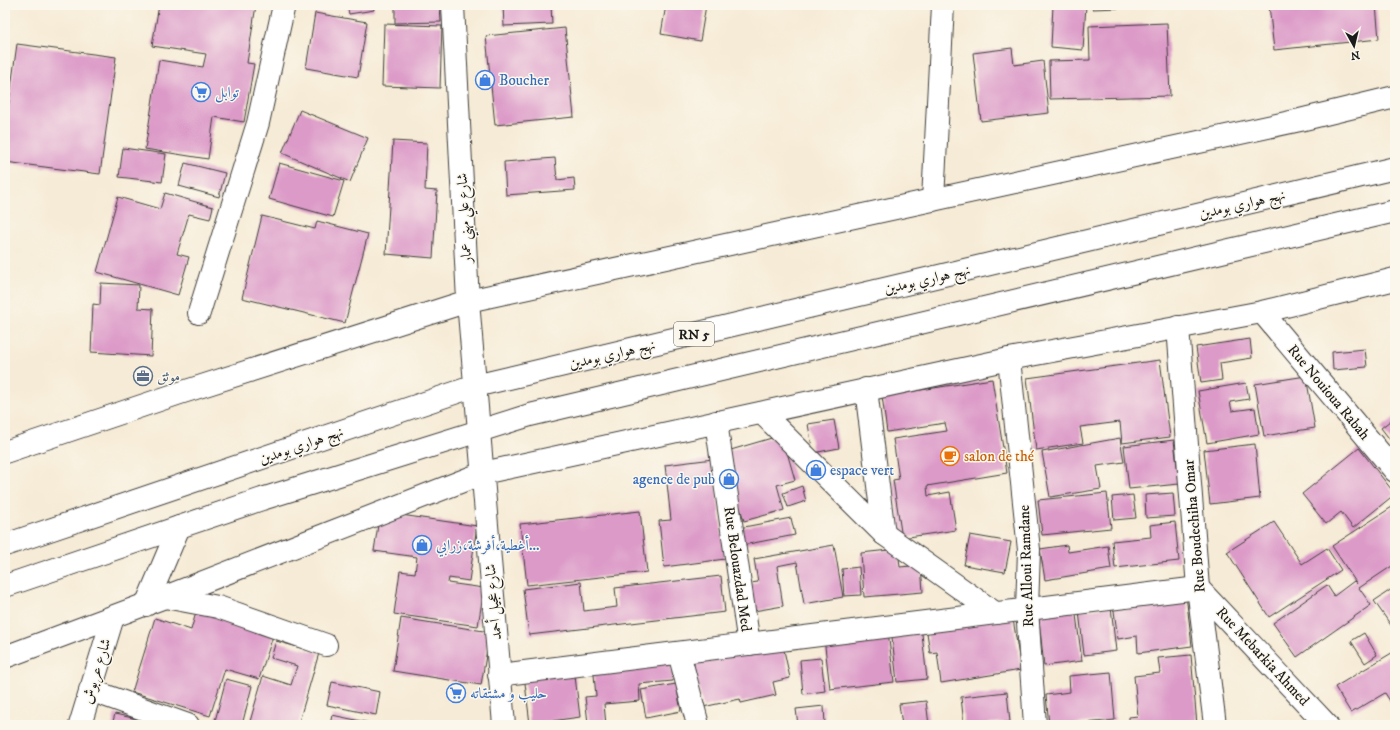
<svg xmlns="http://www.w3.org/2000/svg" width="1400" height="730" viewBox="0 0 1400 730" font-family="'IM FELL DW Pica',Amiri,serif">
	<rect width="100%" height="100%" fill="#fbf7ec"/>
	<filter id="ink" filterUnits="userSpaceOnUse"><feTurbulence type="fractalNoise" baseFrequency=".025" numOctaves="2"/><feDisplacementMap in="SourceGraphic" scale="8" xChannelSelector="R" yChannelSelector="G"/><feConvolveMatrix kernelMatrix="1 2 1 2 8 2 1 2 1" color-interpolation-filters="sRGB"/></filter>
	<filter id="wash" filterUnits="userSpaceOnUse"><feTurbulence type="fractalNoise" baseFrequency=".012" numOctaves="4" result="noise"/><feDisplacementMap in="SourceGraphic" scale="16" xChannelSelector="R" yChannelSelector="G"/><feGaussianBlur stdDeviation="0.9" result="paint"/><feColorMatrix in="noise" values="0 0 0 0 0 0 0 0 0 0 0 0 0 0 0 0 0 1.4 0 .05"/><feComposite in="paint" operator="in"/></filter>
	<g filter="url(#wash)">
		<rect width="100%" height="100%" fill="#f6ebd6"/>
		<g id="blocks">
			<g fill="#dc9ac8">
				<path d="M159,5H256L247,63L254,64L244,122L214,117L208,159L145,149L159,60L203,67L206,54L152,46Z"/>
				<path d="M347,5H373L374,10L349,14Z"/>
				<path d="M395,5H440L441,22L395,23Z"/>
				<path d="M503,5H551L552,24L504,26Z"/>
				<path d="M666,5H706L700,41L661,34Z"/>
				<path d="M1053,5H1086L1083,50L1051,47Z"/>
				<path d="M1092,5H1120V8L1092,9Z"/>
				<path d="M1269,5H1376L1379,39L1274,50Z"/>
				<path d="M315,13L367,22L358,77L306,68Z"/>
				<path d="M1167,23L1170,96L1050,99L1049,61L1090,60L1089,26Z"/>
				<path d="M384,24L442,26L440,88L382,86Z"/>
				<path d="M565,28L574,117L495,125L486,36Z"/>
				<path d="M17,44L116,57L100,174L5,162V131Z"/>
				<path d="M1012,48L1014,65L1043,61L1049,113L981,121L973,53Z"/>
				<path d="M300,110L368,138L350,182L282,153Z"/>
				<path d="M393,141L427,143L425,190L437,191L433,258L386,254Z"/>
				<path d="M123,148L166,154L162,182L119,177Z"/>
				<path d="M555,158L557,180L574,178L575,190L506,195L504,162Z"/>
				<path d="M185,163L225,173L219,197L179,186Z"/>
				<path d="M279,163L344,181L333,217L269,199Z"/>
				<path d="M165,193L213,207L210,219L189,214L177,254L189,257L178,295L97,272L118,197L160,209Z"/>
				<path d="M262,216L315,229L317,221L368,234L345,323L242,298Z"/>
				<path d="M101,283L139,285L138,308L153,309L151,356L91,352L93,304L100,305Z"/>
				<path d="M1250,339L1252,358L1220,363L1222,380L1201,383L1196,347Z"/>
				<path d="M1365,349L1367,367L1333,370L1332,352Z"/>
				<path d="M1160,360L1170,437L1122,443L1120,422L1080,427L1083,443L1036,450L1027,378Z"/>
				<path d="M1306,376L1315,428L1264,436L1255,384Z"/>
				<path d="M992,379L1007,473L927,486L928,496L950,492L956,530L902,538L893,480L899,479L893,439L947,431L945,423L887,432L882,396Z"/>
				<path d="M1246,383L1249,399L1230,402L1232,411L1255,408L1259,434L1207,443L1198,391Z"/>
				<path d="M1395,417V446L1381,428Z"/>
				<path d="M834,420L839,448L813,453L808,424Z"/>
				<path d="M782,435L795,480L777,485L784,510L744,521L724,452Z"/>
				<path d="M1120,438L1124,462L1097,466L1101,489L1050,497L1042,452Z"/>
				<path d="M1174,440L1179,484L1129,489L1124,446Z"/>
				<path d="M1255,444L1260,498L1210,504L1204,450Z"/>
				<path d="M1359,448L1395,494L1353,528L1341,512L1326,524L1302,494Z"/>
				<path d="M713,459L725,559L664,567L659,521L671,520L665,465Z"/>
				<path d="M802,486L806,501L788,507L783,493Z"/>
				<path d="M1107,493L1111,528L1042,535L1038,500Z"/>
				<path d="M1173,493L1175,516L1146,518L1145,495Z"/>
				<path d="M1133,495L1136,518L1114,520L1112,497Z"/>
				<path d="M1395,505V564L1359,588L1371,605L1297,657L1273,623L1327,585L1334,596L1354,581L1357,584L1332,546Z"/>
				<path d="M640,511L647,572L527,585L520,524Z"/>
				<path d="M380,512L477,526L469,581L449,578L448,583L484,588L478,626L394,614L400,571L415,573L417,557L374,551Z"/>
				<path d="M791,518L795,535L743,545L739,528Z"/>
				<path d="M1175,522L1179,561L1115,568L1112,541L1151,537L1150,525Z"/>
				<path d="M1274,522L1302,564L1327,548L1341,570L1269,617L1227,552Z"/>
				<path d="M970,535L1011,542L1005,572L964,565Z"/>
				<path d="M834,545L843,597L804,604L797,562L777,566L783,606L754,611L750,583L758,582L754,559Z"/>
				<path d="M1067,545L1068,552L1108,546L1111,569L1045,580L1040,549Z"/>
				<path d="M898,549L900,567L921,565L923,592L864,597L861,553Z"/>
				<path d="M859,567L861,595L844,596L842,569Z"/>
				<path d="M721,576L725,612L529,635L523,589L581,582L584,611L617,607L615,588Z"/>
				<path d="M1395,587V631L1374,601Z"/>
				<path d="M1186,595L1192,646L1138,653L1137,636L1118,639L1113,604Z"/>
				<path d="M1075,607L1082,661L1044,666L1038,611Z"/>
				<path d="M1111,607L1116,651L1084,655L1079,611Z"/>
				<path d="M197,609L273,636L259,679L225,669L210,716L132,692L155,618L191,630Z"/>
				<path d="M1012,612L1021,670L941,683L937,652L930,653L926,626Z"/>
				<path d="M401,618L490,632L481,685L393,671Z"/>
				<path d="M921,625L927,679L897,682L891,628Z"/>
				<path d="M888,631L894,682L830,689L824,638Z"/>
				<path d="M1364,633L1377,655L1365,663L1351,641Z"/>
				<path d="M276,641L319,653L298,725H249L263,676L291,685L297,666L271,658Z"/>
				<path d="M782,641L790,678L773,682L776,695L741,703L740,699L703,707L693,661Z"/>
				<path d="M1395,651V709L1385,693L1351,713L1335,687Z"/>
				<path d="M1191,655L1197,725H1129V717L1138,716L1134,676L1160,673L1158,658Z"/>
				<path d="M671,656L673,681L639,684L640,701L604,704L606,725H576V724L588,723L585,697L596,696L593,664Z"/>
				<path d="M821,658L825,691L803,694L800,660Z"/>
				<path d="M574,668L580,717L530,724L524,675Z"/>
				<path d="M1111,672L1115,720L1065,725H1049L1046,695L1070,692L1069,676Z"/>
				<path d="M226,679L252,686L242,725H229L215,721Z"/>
				<path d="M332,682L380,692L376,715L327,705Z"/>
				<path d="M676,684L681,711L646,718L641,690Z"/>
				<path d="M1007,692L1010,722L964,725L961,697Z"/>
				<path d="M926,701L929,725H902L899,704Z"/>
				<path d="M824,706L825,725H798L796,709Z"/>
				<path d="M115,714L158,724V725H112Z"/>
				<path d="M332,715L375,724V725H330Z"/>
			</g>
		</g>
	</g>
	<g filter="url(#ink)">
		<use href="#blocks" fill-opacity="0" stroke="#3d3b38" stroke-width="1"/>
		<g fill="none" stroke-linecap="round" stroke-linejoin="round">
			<defs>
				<g id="minor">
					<path d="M933,200L943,5"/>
					<path d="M1262,312L1395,471"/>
					<path d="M199,313L258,123L284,5"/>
					<path d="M1178,327L1198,588L1215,725"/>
					<path d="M1009,359L1029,550L1027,609L1035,725"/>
					<path d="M866,389L884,534"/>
					<path d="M762,413L884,534L995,613"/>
					<path d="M716,422L749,644"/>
					<path d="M479,431L504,725"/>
					<path d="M5,452L180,393L468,301L1300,120L1395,97"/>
					<path d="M165,597L218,607L326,645"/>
					<path d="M146,605L179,527"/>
					<path d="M679,653L698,725"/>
					<path d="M5,657L165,597L483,473L1009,359L1262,312L1395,279"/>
					<path d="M499,675L1198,588L1327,725"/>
					<path d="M90,690L188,725"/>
					<path d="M80,725L113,617"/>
				</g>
				<path id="tertiary" d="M453,5L468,301L479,431"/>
				<g id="primary">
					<path d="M5,545L475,386L1395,168"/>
					<path d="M5,586L262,499L530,415L1395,211"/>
				</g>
			</defs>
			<use href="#minor" stroke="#3d3b38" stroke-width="24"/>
			<use href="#tertiary" stroke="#3d3b38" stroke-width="24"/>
			<use href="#primary" stroke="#3d3b38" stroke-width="24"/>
			<use href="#minor" stroke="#fff" stroke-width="22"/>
			<use href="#tertiary" stroke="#fff" stroke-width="22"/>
			<use href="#primary" stroke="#fff" stroke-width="22"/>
		</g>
	</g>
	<defs>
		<symbol id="shop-ring" viewBox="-11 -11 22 22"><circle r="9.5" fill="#fbf7ec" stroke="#3f7fe0" stroke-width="1.5"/><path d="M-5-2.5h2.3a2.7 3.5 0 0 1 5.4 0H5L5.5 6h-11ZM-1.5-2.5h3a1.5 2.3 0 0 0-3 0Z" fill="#3f7fe0"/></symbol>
		<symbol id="supermarket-ring" viewBox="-11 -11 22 22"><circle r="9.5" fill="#fbf7ec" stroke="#3f7fe0" stroke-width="1.5"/><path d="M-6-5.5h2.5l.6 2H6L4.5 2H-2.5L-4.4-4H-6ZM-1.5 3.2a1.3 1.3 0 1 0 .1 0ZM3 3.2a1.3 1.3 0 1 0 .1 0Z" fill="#3f7fe0"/></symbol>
		<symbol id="office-ring" viewBox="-11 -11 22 22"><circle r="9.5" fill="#fbf7ec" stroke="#5c6f8a" stroke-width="1.5"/><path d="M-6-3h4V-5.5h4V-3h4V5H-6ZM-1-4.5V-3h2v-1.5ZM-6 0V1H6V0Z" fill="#5c6f8a"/></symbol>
		<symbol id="cafe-ring" viewBox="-11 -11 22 22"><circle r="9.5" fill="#fbf7ec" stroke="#e8710a" stroke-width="1.5"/><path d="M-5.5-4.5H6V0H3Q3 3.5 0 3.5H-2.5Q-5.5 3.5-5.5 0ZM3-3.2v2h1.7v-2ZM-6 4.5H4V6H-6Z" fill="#e8710a"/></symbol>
	</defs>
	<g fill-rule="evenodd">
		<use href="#shop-ring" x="474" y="69" width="22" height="22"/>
		<use href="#supermarket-ring" x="190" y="81" width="22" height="22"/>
		<use href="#office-ring" x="132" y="365" width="22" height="22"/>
		<use href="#cafe-ring" x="939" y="445" width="22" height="22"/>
		<use href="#shop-ring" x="805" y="459" width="22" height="22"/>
		<use href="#shop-ring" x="718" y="468" width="22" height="22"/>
		<use href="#shop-ring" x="411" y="534" width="22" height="22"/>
		<use href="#supermarket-ring" x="445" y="682" width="22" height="22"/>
	</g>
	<g text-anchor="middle" stroke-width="3" stroke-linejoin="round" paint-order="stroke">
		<rect fill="#fbf7ec" stroke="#5f5e5a" stroke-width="1" x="674" y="322" width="40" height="24" rx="3"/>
		<g font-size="14" font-weight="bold" fill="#1c1c1c">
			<text x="694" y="339">RN 5</text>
		</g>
		<g font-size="15" fill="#366cbe" stroke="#fbf7ec" text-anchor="start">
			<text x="499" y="85">Boucher</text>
			<text x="215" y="97">توابل</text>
			<text x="830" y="475">espace vert</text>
			<text x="715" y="484" text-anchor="end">agence de pub</text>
			<text x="436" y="550">أغطية،أفرشة،زرابي...</text>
			<text x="470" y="698">حليب و مشتقاته</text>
		</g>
		<g font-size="15" fill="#1c1c1c" stroke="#fbf7ec">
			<text transform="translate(1242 204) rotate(-13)" y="5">نهج هواري بومدين</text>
			<text transform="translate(464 218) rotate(-93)" y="5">شارع علي مهني عمار</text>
			<text transform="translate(927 279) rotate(-13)" y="5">نهج هواري بومدين</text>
			<text transform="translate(612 354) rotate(-13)" y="5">نهج هواري بومدين</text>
			<text transform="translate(1329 392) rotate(50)" y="5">Rue Nouioua Rabah</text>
			<text transform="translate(301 445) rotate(-19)" y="5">نهج هواري بومدين</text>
			<text transform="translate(1194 526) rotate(-95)" y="5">Rue Boudechiha Omar</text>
			<text transform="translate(1026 566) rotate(-92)" y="5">Rue Alloui Ramdane</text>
			<text transform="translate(738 569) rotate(82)" y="5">Rue Belouazdad Med</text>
			<text transform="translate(493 602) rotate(-95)" y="5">شارع عجيل أحمد</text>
			<text transform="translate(1263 656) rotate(47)" y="5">Rue Mebarkia Ahmed</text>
			<text transform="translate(96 671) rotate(-73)" y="5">شارع عربوش</text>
		</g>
		<g font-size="15" fill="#4e5e75" stroke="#fbf7ec" text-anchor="start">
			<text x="157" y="381">موثق</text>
		</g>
		<g font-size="15" fill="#c56008" stroke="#fbf7ec" text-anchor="start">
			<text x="964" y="461">salon de thé</text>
		</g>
	</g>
	<rect width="1400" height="730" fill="none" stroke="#fbf7ec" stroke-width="20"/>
	<g transform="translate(1354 46) rotate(172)" stroke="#fbf7ec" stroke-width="3" paint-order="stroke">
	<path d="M0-3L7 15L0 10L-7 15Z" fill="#1c1c1c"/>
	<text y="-6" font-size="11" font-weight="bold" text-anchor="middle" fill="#1c1c1c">N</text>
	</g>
</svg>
